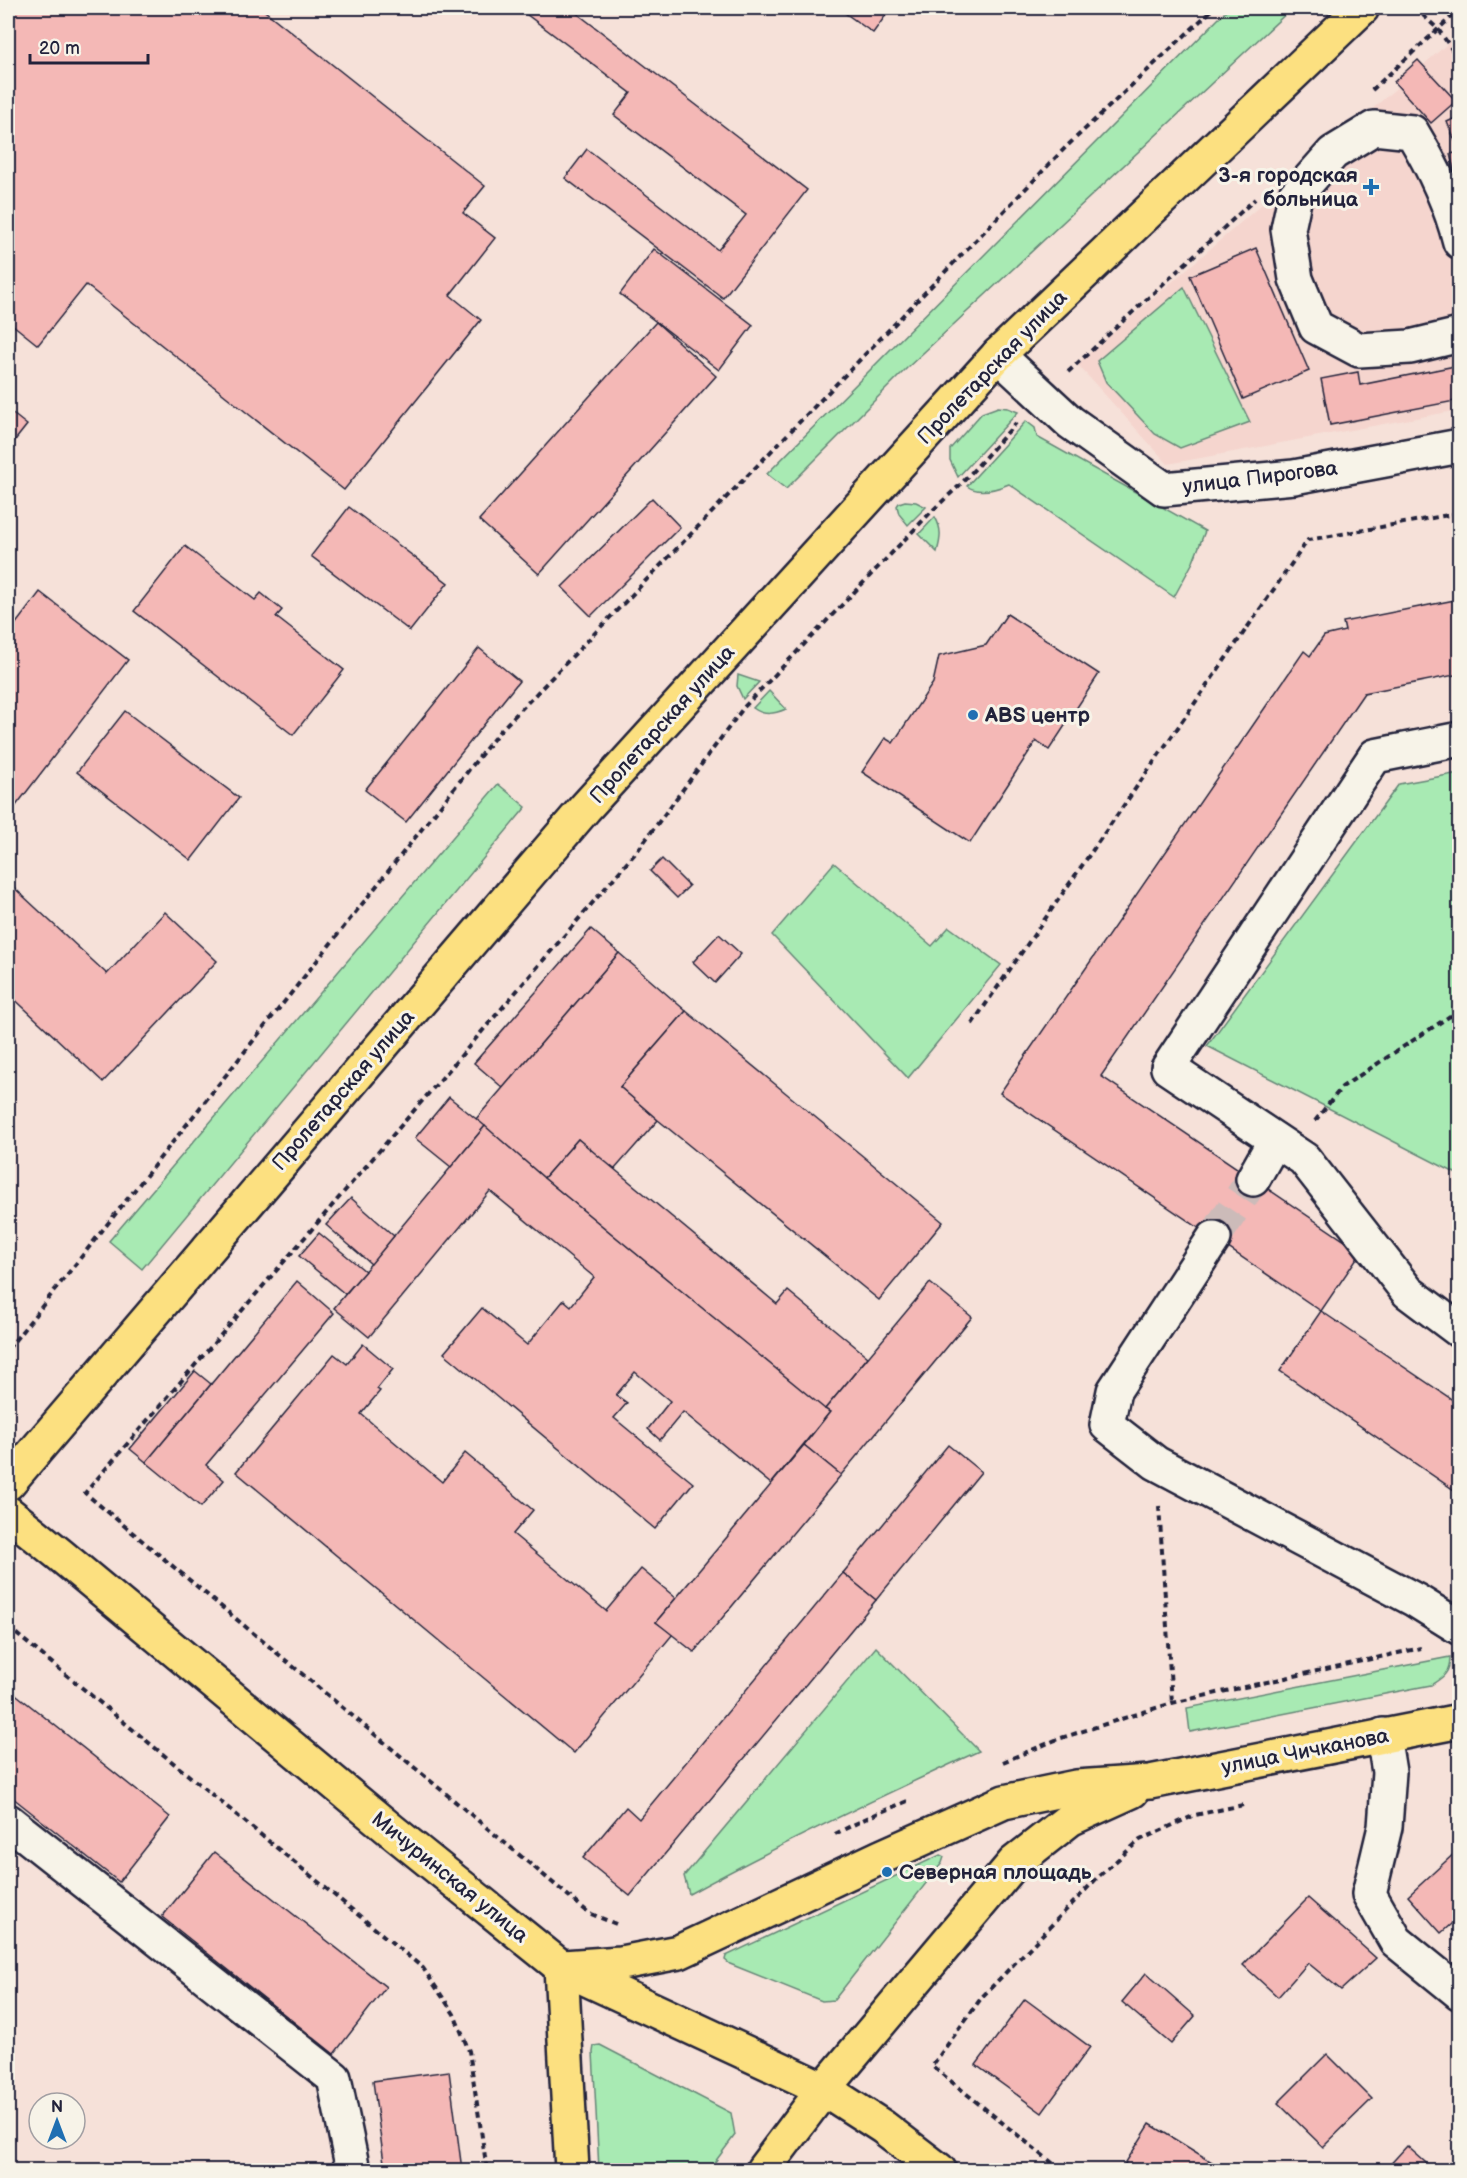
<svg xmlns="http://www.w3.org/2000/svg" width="1467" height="2178" viewBox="0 0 1467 2178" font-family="'Balsamiq Sans',sans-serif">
	<rect width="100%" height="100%" fill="#f6e1d9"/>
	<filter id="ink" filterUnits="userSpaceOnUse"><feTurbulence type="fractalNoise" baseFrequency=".0167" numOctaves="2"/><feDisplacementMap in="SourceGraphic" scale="12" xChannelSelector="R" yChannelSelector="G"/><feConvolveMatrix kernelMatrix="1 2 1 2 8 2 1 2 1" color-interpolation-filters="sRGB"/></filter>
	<g filter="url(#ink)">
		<path fill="#f5d5ce" d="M1459,34V410L1168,464L1077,364Z"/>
		<g fill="#a8eab3" stroke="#658677" stroke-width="1.5">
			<path d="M1229,8H1292L907,368L786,489L767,474Z"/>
			<path d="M1184,287L1250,422L1180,448L1155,434L1106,382L1097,361Z"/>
			<path d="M998,407L1008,408L1018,412L958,477L950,460V449L982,413Z"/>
			<path d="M1026,421L1035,428L1037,437L1205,531L1193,562L1174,597L1009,484C997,489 979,495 967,486Z"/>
			<path d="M905,501L916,502L926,507L908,525L899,514L897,506L899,503Z"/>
			<path d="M935,517C942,529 941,538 937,552L919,534Z"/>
			<path d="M738,675L759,682L743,699L737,686Z"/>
			<path d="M769,691L786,709C774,714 764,716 753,708Z"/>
			<path d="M1459,773H1460L1459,1175L1207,1046L1399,784Z"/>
			<path d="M498,784L526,807L142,1269L109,1241Z"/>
			<path d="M834,863L932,946L949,927L1001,965L908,1078L772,935Z"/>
			<path d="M876,1647L979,1751C881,1796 784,1842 689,1894L684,1876Z"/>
			<path d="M1450,1657C1450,1672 1444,1677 1431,1685L1190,1732L1187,1708Z"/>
			<path d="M940,1855L944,1857L942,1863L834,2000L822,2001L730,1964L725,1960L726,1956Z"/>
			<path d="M600,2045L731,2113L735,2135L709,2170H599L593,2052L594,2046Z"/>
		</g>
		<g fill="#f4b8b6" stroke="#22223b" stroke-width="1.5">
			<path d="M8,8H261L485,186L463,213L495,238L450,295L481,320L344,490L86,285L38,345L8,321Z"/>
			<path d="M518,8H570L807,190L723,298L565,178L587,149L718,250L746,215L614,115L631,93Z"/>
			<path d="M838,8H891L873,33Z"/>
			<path d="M1418,60L1456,101L1431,123L1394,82Z"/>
			<path d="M1460,116V141L1456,143L1447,122Z"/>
			<path d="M1460,152V192L1450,154Z"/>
			<path d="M1256,248L1309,371L1243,399L1190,276Z"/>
			<path d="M654,249L753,325L719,370L620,294Z"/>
			<path d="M656,322L716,376L539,574L479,520Z"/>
			<path d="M1460,365V400L1330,425L1321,379L1358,372L1360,385Z"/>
			<path d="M8,410L27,425L8,449Z"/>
			<path d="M652,498L680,527L591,616L562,587Z"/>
			<path d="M349,507L448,583L410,631L311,556Z"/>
			<path d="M185,546L255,600L261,593L282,610L276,617L344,670L293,735L134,611Z"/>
			<path d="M40,592L128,660L8,816V634Z"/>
			<path d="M1460,599V674L1364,693L1101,1076L1361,1252L1321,1311L1000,1093L1304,651L1310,656L1324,636L1345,631L1343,622Z"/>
			<path d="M1007,614L1099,674L1049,750L1036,741L970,843L862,772L885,738L893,743L933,683L939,656L986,645Z"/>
			<path d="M479,648L519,681L406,822L365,790Z"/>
			<path d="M125,711L239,798L191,860L77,772Z"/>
			<path d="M662,859L689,886L677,898L650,871Z"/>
			<path d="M8,882L107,974L165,912L217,961L103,1082L8,993Z"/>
			<path d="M591,929L619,953L503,1088L474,1063Z"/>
			<path d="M719,934L741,954L715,983L693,962Z"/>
			<path d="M619,953L686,1011L620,1087L658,1120L614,1170L578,1139L544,1178L476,1119Z"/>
			<path d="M686,1011L943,1222L879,1300L658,1120L620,1087Z"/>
			<path d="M449,1097L485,1126L451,1167L415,1138Z"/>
			<path d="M485,1126L544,1178L830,1412L771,1484L683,1412L660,1440L648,1429L670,1401L635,1372L616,1395L627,1403L614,1418L693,1483L655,1529L444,1353L482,1308L527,1345L564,1300L571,1306L594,1277L490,1191L369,1337L334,1308Z"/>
			<path d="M578,1139L777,1304L788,1291L868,1357L825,1409L544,1178Z"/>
			<path d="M351,1198L394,1236L371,1264L326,1225Z"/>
			<path d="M319,1233L365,1271L345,1294L299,1256Z"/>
			<path d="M297,1281L334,1313L206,1465L224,1480L201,1507L146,1462Z"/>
			<path d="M930,1283L972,1317L841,1475L804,1445L830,1412L825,1409Z"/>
			<path d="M1321,1311L1460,1405V1494L1280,1371Z"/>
			<path d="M363,1344L393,1369L377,1389L380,1391L361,1414L442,1482L465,1453L533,1510L513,1534L606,1611L641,1569L676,1598L656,1622L673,1634L574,1753L236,1472L334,1354L347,1364Z"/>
			<path d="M195,1371L211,1384L146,1462L130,1449Z"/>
			<path d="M804,1445L841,1475L694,1652L656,1622Z"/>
			<path d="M948,1445L981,1472L876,1600L843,1573Z"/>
			<path d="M843,1573L876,1600L630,1896L583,1858L626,1807L639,1819Z"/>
			<path d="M8,1688L170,1817L119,1882L8,1794Z"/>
			<path d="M1458,1850L1460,1852V1916L1441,1933L1408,1896Z"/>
			<path d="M214,1852L386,1987L334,2054L162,1917Z"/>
			<path d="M1308,1898L1376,1958L1341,1990L1308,1963L1278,1997L1243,1965Z"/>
			<path d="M1146,1973L1195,2016L1171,2044L1122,2002Z"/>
			<path d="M1025,1999L1090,2047L1042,2113L976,2065Z"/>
			<path d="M1327,2054L1372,2099L1323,2147L1278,2103Z"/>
			<path d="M449,2071L462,2170H385L373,2081Z"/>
			<path d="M1150,2124L1225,2170H1121Z"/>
			<path d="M1407,2146L1434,2170H1385Z"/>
		</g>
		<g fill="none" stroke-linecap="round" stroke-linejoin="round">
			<path stroke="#ccbbb9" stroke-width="33" stroke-dasharray="33 16" stroke-linecap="butt" d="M1214,1238L1253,1179"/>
			<defs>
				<g id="minor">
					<path d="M1460,242C1450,202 1433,167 1412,132L1374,128L1333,153L1295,196L1288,229L1296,279L1316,327L1359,350L1410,347L1460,335"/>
					<path d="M998,355L1070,422L1164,489L1294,477L1460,446"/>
					<path d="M1460,739L1375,756L1168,1068L1304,1159L1408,1292L1460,1331"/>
					<path d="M1253,1179L1275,1140"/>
					<path d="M1214,1238L1114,1391L1107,1425L1156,1463L1415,1600L1460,1628"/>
					<path d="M1383,1735L1389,1772L1385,1827L1369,1894L1396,1941L1460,1993"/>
					<path d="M8,1821L334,2078L353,2170"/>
				</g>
				<g id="major">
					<path d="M8,1483L585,808L998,355L1362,8"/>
					<path d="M8,1513L59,1554L391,1830L561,1967L824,2089L883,2127L939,2170"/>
					<path d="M561,1967L572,2170"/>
					<path d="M563,1967L621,1963L679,1952L881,1857L1004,1802L1076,1787L1150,1782L1460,1721"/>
					<path d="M763,2170L824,2089L1014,1863L1070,1819L1132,1791"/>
				</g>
			</defs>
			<use href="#minor" stroke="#22223b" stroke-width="38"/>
			<use href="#major" stroke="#22223b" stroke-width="38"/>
			<g stroke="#22223b" stroke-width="4" stroke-dasharray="6 4.5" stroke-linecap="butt">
				<path d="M1415,8L1438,29L1460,61"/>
				<path d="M1372,90L1460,9"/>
				<path d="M1068,372L1255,199"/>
				<path d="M1450,1016L1460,1018"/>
				<path d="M972,1024L1308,540L1460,513"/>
				<path d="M1315,1121L1342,1087L1450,1016L1460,996"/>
				<path d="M8,1349L499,732L1067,146L1214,8"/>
				<path d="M1159,1506L1172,1703"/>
				<path d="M8,1627L423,1968L454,2014L469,2051L487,2170"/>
				<path d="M1003,1762L1058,1739L1172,1703L1421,1648"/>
				<path d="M835,1834L869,1817L910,1800"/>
				<path d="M616,1924L589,1913L85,1493L638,850L744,707L933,510L961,484L1016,423"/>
				<path d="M1061,2170L932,2066L982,1997L1099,1876L1140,1840L1195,1815L1243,1805"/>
			</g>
			<use href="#minor" stroke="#f7f3e8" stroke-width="33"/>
			<use href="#major" stroke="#fce080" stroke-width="33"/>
		</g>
	</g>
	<g fill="#1f6fb2" stroke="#f7f3e8" stroke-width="2">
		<path d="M1368 178h6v6h6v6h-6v6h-6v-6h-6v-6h6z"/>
		<circle cx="973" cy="715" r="6"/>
		<circle cx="887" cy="1872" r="6"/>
	</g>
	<g text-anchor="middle" stroke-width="6" stroke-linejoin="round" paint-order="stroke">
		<g font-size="21" font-weight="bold" fill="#22223b" stroke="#f7f3e8" text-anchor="start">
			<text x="1358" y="182" text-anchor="end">3-я городская<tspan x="1358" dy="24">больница</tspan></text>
			<text x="985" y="722">ABS центр</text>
			<text x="899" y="1879">Северная площадь</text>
		</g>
		<g font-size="21" fill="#22223b" stroke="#f7f3e8">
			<text transform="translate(992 367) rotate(-46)" y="7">Пролетарская улица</text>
			<text transform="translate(1260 477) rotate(-7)" y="7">улица Пирогова</text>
			<text transform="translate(662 724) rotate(-48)" y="7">Пролетарская улица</text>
			<text transform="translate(343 1090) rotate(-49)" y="7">Пролетарская улица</text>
			<text transform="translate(1305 1751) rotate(-11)" y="7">улица Чичканова</text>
			<text transform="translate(450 1877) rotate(39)" y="7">Мичуринская улица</text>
		</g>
	</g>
	<rect width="1467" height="2178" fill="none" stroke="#f7f3e8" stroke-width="30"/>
	<rect x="15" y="15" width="1437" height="2148" fill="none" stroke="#22223b" stroke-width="2" filter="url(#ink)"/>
	<g transform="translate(57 2121)"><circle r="28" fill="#f7f3e8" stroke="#a29fa3" stroke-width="1.5"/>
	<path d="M0-4.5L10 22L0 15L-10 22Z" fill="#1f6fb2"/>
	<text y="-9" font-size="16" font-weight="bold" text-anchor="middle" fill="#22223b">N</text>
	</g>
	<path d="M30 54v9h118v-9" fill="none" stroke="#22223b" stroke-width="3"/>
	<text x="39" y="54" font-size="18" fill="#22223b" stroke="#f7f3e8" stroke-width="4.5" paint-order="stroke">20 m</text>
</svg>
